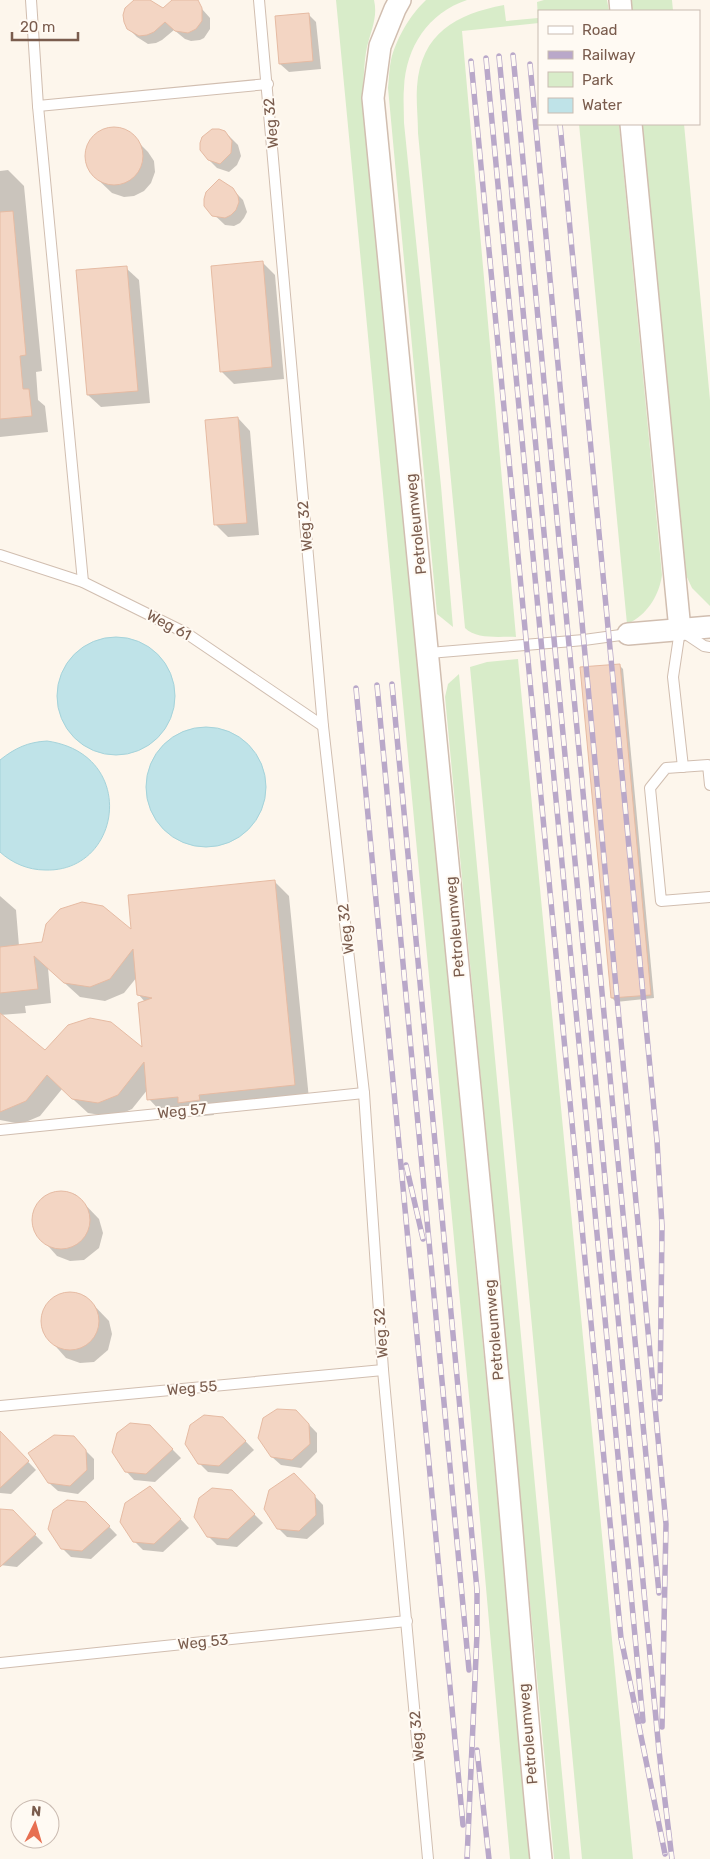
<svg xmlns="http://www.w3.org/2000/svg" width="710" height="1859" viewBox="0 0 710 1859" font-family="Rubik,sans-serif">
	<rect width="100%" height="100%" fill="#fdf6ec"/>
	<g fill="#d8ecc9">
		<path d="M336,0H374C378,17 371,31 367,47C364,61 364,76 363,91L532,1859H510L470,1407Z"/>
		<path d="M426,0H467C428,13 406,47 404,88C403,99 404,111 404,123L441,486L453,627L437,614L388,88C389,79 389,69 391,60C396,39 410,15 426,0Z"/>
		<path d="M544,0H607L609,11H539V23L462,31L516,637C500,636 477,640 465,628L418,133C418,118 416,102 417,87C421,33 456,14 504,5L506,21L538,18L537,2Z"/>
		<path d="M631,0H672L673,11H632Z"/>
		<path d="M579,124H619L662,575C659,596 647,615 627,624Z"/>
		<path d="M642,124H684L710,400V606L692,588L685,573Z"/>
		<path d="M518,659L633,1859H582L470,667L487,662Z"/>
		<path d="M459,674L570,1859H554L445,697L448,684Z"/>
	</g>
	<g fill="#bfe3e8" stroke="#a5d3da">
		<circle cx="116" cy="696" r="59"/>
		<circle cx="206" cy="787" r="60"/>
		<path d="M47,741C139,754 122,873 45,870C28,870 12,863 0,852V760C15,748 28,742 47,741Z"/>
	</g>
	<g fill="#0003" fill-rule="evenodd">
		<path d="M176,0H194L210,18V29L204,38L200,40L191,41L185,39L174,30L162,40L156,43L148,44L137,37L128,28L163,10Z"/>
		<path d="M308,14L316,22L321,69L289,72L280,64Z"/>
		<path d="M107,129H118L128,132L148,152L154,161L155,172L151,183L144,191L134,196L124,197L112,193L91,173L87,164L86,153L90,142L97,134Z"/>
		<path d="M219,130L229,136L238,145L241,156L237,165L229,172L217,168L204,155Z"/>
		<path d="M8,170L24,186L42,371L36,372L38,400L45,406L48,432L0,437V171Z"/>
		<path d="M234,191L243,200L247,212L244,218L240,223L234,226L225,225L207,208Z"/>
		<path d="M262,262L275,275L284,379L234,384L222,372Z"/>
		<path d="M126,268L139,280L150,403L101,407L88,395Z"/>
		<path d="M238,418L250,431L259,535L228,537L216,525Z"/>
		<path d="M619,665L623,669L654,998L616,1002L612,998Z"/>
		<path d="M275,882L289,896L309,1099L212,1109L214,1115L194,1117L189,1111L163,1114L149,1099L148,1089L132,1109L113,1117L88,1113L62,1089L40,1116L21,1124L0,1120V896L16,910L19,946L133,932ZM48,968L80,997L105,1001L124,993L137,977L139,995L145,1002L144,1050L45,1052L0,1015L26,1013L25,1006L51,1003Z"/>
		<path d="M60,1191L75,1194L99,1219L103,1233L99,1248L84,1260L70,1261L57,1256L34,1230L33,1212L43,1197Z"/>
		<path d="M69,1292L85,1296L109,1321L112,1334L108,1350L94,1362L80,1363L66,1358L43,1332L42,1314L53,1298Z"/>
		<path d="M296,1411L317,1433V1452L301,1468L281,1465L272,1457Z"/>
		<path d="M223,1418L254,1450L228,1474L208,1472L199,1463Z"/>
		<path d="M149,1426L181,1458L155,1482L134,1480L126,1471Z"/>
		<path d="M0,1438H5L36,1470L11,1494L0,1493Z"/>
		<path d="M73,1438L94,1459V1479L78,1494L58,1491L49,1483Z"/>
		<path d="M294,1474L323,1505L324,1524L307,1539L287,1537L278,1528Z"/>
		<path d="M150,1487L189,1528L163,1552L143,1550L134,1541Z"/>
		<path d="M231,1491L263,1523L237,1547L217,1545L208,1536Z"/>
		<path d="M0,1510L12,1511L43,1543L17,1567L0,1565Z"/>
		<path d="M95,1512L117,1535L91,1559L71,1557L62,1548Z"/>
	</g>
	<g fill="#f3d5c3" stroke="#e6bba3">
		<path d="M134,0H150L163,8L172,0H198L202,8V21L196,29L188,33L175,31L165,22L154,32L147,35L139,36L127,29L124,22L123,15L125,8Z"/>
		<path d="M309,13L313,61L279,64L275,16Z"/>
		<circle cx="114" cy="156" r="29"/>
		<path d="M212,129H219L225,131L232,141L231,153L220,164L208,160L200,150V143L202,137Z"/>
		<path d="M219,179L233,188L238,196L239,202L236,210L231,215L225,218L212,216L204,206V199L206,192Z"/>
		<path d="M13,211L26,355L20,356L23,389H29L32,416L0,419V212Z"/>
		<path d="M263,261L272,367L220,372L211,266Z"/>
		<path d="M127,266L138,391L87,395L76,270Z"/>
		<path d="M238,417L247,523L214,525L205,420Z"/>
		<path d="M620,664L651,995L611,998L580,667Z"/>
		<path d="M275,880L295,1085L199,1095L200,1100L178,1103V1097L147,1100L144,1062L118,1095L98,1103L72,1099L47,1075L26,1101L0,1112V1013L45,1050L68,1025L90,1018L111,1022L142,1047L138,1003L152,998L137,995L133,949L110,979L90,987L64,983L34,956L38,989L0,993V947L42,942L46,924L60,909L82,902L103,906L131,929L128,895Z"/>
		<circle cx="61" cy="1220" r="29"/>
		<circle cx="70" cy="1321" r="29"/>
		<path d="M277,1409L296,1410L309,1424L310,1444L292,1460L271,1457L258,1438L263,1418Z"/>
		<path d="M204,1415L223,1417L246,1441L219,1466L198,1464L185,1444L190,1425Z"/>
		<path d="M130,1423L150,1425L173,1449L146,1474L125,1472L112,1452L117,1433Z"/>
		<path d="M0,1431L29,1461L0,1488Z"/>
		<path d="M54,1435L74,1436L86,1450L87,1470L70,1486L48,1483L28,1453Z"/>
		<path d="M294,1473L315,1495L316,1515L299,1531L277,1529L264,1509L269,1490Z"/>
		<path d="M150,1486L181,1519L154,1544L133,1542L120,1522L125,1503Z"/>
		<path d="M212,1488L232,1490L255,1514L228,1539L207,1537L194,1517L199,1498Z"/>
		<path d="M67,1500L86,1502L110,1526L82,1551L61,1549L48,1529L53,1510Z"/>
		<path d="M0,1509L13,1510L36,1534L0,1567Z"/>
	</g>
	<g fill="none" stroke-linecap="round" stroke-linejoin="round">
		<defs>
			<g id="service">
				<path d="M31,0L38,106L83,582"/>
				<path d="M259,0L323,726L364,1093L383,1370L428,1859"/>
				<path d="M38,106L268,84"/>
				<path d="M0,555L83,582L186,633L323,726"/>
				<path d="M429,653L584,640L628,634"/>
				<path d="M683,767L673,677L680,630L704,646L710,647"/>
				<path d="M710,785L708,765L666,768L650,788L661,901L710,897"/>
				<path d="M0,1130L364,1093"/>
				<path d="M0,1406L383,1370"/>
				<path d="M0,1663L407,1621"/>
			</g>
			<g id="minor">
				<path d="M400,0L395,9L380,46L373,98C417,531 459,965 500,1399C515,1552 525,1706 541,1859"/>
				<path d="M620,0L621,11"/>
				<path d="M631,124L680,630"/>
				<path d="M628,634L710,627"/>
			</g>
		</defs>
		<use href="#service" stroke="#d1beb0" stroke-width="12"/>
		<use href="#minor" stroke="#d1beb0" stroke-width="24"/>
		<use href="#service" stroke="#fff" stroke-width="10"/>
		<use href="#minor" stroke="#fff" stroke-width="21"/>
		<defs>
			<g id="rail">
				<path d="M513,55L659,1593"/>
				<path d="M499,56L659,1751L672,1859"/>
				<path d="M486,58L643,1721"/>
				<path d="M471,61L621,1638L665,1854"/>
				<path d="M530,64L663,1492L666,1524L662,1727"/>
				<path d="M560,124L657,1141L662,1226L660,1399"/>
				<path d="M392,684L477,1590V1634L467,1859"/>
				<path d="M377,685L469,1670"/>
				<path d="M356,688L463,1825"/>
				<path d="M406,1165L423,1239"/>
				<path d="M477,1750L489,1859"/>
			</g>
		</defs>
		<use href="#rail" stroke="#b9a8c9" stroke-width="5.5"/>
		<use href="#rail" stroke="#fffaf3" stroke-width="4" stroke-dasharray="11" stroke-linecap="butt"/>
	</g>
	<g text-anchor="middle" stroke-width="4" stroke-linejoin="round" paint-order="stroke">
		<g font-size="15" fill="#7a5c4d" stroke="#fffaf3">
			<text transform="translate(271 123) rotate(-95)" y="5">Weg 32</text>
			<text transform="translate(416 524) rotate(-96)" y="5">Petroleumweg</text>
			<text transform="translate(305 526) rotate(-95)" y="5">Weg 32</text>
			<text transform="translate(169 625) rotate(28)" y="5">Weg 61</text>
			<text transform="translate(455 927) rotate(-95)" y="5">Petroleumweg</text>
			<text transform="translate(346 929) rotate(-97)" y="5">Weg 32</text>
			<text transform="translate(182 1111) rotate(-6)" y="5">Weg 57</text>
			<text transform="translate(494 1330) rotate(-95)" y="5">Petroleumweg</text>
			<text transform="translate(381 1333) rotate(-94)" y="5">Weg 32</text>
			<text transform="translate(192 1388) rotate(-5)" y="5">Weg 55</text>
			<text transform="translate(203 1642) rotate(-6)" y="5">Weg 53</text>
			<text transform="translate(528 1734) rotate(-95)" y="5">Petroleumweg</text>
			<text transform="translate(417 1736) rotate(-95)" y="5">Weg 32</text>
		</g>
	</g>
	<rect x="538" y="10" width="162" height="115" fill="#fffaf3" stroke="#cabbb1"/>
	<rect x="548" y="26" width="25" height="8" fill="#ffffff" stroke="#cabbb1"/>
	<text x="582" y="35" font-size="15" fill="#7a5c4d">Road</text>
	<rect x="548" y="51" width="25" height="8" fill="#b9a8c9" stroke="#cabbb1"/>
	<text x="582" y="60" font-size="15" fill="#7a5c4d">Railway</text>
	<rect x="548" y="72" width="25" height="15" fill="#d8ecc9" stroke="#cabbb1"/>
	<text x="582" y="85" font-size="15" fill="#7a5c4d">Park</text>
	<rect x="548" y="98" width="25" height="15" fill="#bfe3e8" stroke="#cabbb1"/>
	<text x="582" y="110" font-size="15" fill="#7a5c4d">Water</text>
	<g transform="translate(35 1824) rotate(5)"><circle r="24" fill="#fffaf3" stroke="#cabbb1"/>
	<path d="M0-4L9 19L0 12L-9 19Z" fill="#e76f51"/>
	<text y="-8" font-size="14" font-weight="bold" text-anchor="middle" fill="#7a5c4d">N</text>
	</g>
	<path d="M12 32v8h66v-8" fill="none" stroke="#7a5c4d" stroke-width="2.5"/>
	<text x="20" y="32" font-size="15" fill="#7a5c4d" stroke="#fffaf3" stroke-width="4" paint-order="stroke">20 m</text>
</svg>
